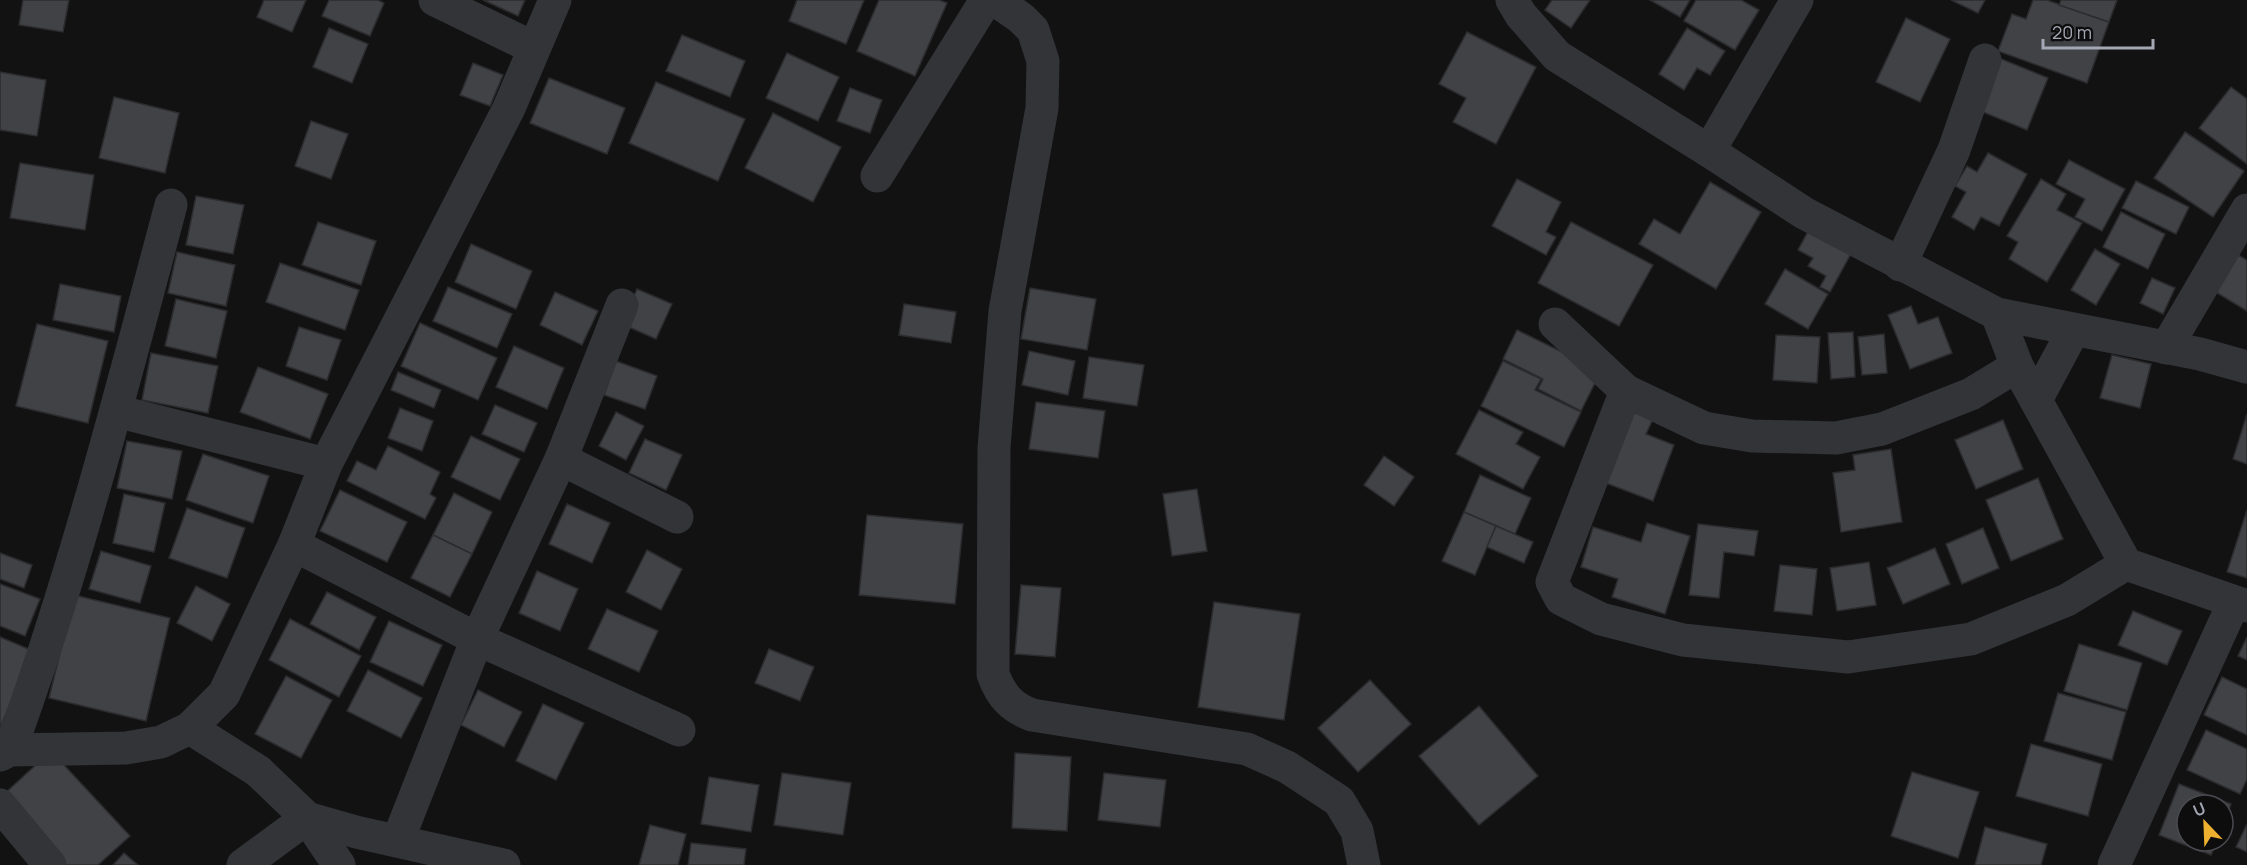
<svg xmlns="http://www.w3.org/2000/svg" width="2247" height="865" viewBox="0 0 2247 865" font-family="Manrope,sans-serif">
	<rect width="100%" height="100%" fill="#121213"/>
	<g fill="#414246" stroke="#2c2c2f" stroke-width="1.5">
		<path d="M23,0H69L63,32L19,25Z"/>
		<path d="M264,0H306L292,32L257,17Z"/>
		<path d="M329,0H378L384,3L370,36L322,16Z"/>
		<path d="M483,0H525L518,16Z"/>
		<path d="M797,0H864L846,44L789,21Z"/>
		<path d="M879,0H939L947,3L915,76L857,51Z"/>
		<path d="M1552,0H1590L1571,28L1545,10Z"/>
		<path d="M1650,0H1690L1680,17Z"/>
		<path d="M1696,0H1741L1759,10L1735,50L1684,21Z"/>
		<path d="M1951,0H1985L1978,13Z"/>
		<path d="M2033,0H2047L2109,22L2087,83L1998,51L2012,14L2026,19Z"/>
		<path d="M2061,0H2117L2109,22L2059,5Z"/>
		<path d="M1906,18L1950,39L1920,102L1876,82Z"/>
		<path d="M329,28L368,44L352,83L313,67Z"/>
		<path d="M1687,28L1725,51L1710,75L1697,68L1684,90L1659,74Z"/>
		<path d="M1467,32L1536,67L1496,144L1453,122L1466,98L1439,84Z"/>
		<path d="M682,35L745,61L730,97L666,71Z"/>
		<path d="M787,53L839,77L818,121L766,98Z"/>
		<path d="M1999,58L2048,78L2027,130L1978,110Z"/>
		<path d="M473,63L503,75L490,106L460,95Z"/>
		<path d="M0,72L46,80L37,136L0,130Z"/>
		<path d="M549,78L625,108L607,154L530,123Z"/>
		<path d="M656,82L745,119L718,181L629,143Z"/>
		<path d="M2231,87L2247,99V164L2199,128Z"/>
		<path d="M850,88L882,100L870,133L837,121Z"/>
		<path d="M114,97L179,113L165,173L99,158Z"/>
		<path d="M773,113L841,147L813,202L745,168Z"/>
		<path d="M311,121L348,134L331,179L295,166Z"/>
		<path d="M2185,132L2244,171L2213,217L2154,178Z"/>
		<path d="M1988,153L2027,174L1999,226L1981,217L1974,230L1952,217L1966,192L1955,186L1967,166L1977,172Z"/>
		<path d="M2069,160L2125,189L2102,231L2075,217L2085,199L2056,184Z"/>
		<path d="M20,163L94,175L85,230L10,218Z"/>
		<path d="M1517,179L1561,202L1546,232L1556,237L1546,255L1492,226Z"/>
		<path d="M2041,179L2066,194L2057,210L2082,223L2047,282L2009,259L2018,242L2007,236Z"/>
		<path d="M2136,181L2189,207L2176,234L2122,208Z"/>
		<path d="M1710,182L1761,212L1716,289L1639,244L1654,219L1680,234Z"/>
		<path d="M196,196L244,205L233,254L186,245Z"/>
		<path d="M2121,212L2165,234L2148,269L2103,247Z"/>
		<path d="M318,222L376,241L361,285L302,265Z"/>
		<path d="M1571,222L1653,265L1619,326L1538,283Z"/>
		<path d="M1811,226L1853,250L1830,292L1820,287L1826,276L1808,266L1813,258L1798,250Z"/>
		<path d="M471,244L532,271L516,309L455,282Z"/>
		<path d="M2095,249L2120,264L2096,305L2071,290Z"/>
		<path d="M2231,251L2247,260V311L2209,288Z"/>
		<path d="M177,252L235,265L226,306L168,293Z"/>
		<path d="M280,263L359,290L345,330L266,302Z"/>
		<path d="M1785,269L1828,294L1808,329L1765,304Z"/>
		<path d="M2152,278L2175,288L2163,314L2140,303Z"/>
		<path d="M60,284L121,296L114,332L53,320Z"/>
		<path d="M448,287L512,314L497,348L433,321Z"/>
		<path d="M1030,288L1096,299L1087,350L1021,339Z"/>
		<path d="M637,289L672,304L656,339L622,324Z"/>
		<path d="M555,292L598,311L582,345L540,325Z"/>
		<path d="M176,299L227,311L216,358L165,346Z"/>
		<path d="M904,304L956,312L951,343L899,335Z"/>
		<path d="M1911,306L1918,324L1938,317L1952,353L1910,369L1888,315Z"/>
		<path d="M420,323L497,358L478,400L401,366Z"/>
		<path d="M37,324L108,341L88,423L16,406Z"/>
		<path d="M299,327L341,340L327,380L286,366Z"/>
		<path d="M1517,330L1601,371L1581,411L1538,389L1543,379L1503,359Z"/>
		<path d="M1853,332L1855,377L1831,379L1828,333Z"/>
		<path d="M1884,334L1887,373L1862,375L1858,337Z"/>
		<path d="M1776,335L1820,337L1817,383L1773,380Z"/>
		<path d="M514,346L564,368L547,409L496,387Z"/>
		<path d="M1029,351L1075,361L1068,395L1022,385Z"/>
		<path d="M151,353L218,366L208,413L142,400Z"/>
		<path d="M2112,355L2151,364L2140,408L2100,398Z"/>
		<path d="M1089,357L1144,365L1137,406L1083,398Z"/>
		<path d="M616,361L657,376L645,409L604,395Z"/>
		<path d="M1503,361L1541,379L1535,390L1581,412L1564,447L1481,406Z"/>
		<path d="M258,367L328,394L310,439L240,412Z"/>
		<path d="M398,372L441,390L434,408L391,390Z"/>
		<path d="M1036,402L1105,411L1098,458L1029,449Z"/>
		<path d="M495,405L537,423L524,452L482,434Z"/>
		<path d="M400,408L433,421L422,451L388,438Z"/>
		<path d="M1625,409L1653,419L1646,434L1674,445L1653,501L1598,480Z"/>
		<path d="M1479,410L1523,432L1516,444L1540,457L1523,489L1456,454Z"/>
		<path d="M616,412L644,426L626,460L599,446Z"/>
		<path d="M2247,414V464L2233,459Z"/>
		<path d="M2003,420L2023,469L1976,489L1955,440Z"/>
		<path d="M471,436L520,459L500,500L451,477Z"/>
		<path d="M645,439L682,455L666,490L629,473Z"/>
		<path d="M127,441L182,451L172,499L117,488Z"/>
		<path d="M388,446L440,472L430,494L436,498L425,519L347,481L357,461L376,470Z"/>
		<path d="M1891,449L1902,522L1841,532L1833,473L1855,470L1853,455Z"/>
		<path d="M203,454L269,476L253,523L186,500Z"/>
		<path d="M1384,456L1414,477L1394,506L1364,485Z"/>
		<path d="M1480,475L1531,498L1515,534L1464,512Z"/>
		<path d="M2038,478L2063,539L2011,561L1986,500Z"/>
		<path d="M1197,489L1207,551L1172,556L1163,494Z"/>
		<path d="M340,490L407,522L387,562L320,531Z"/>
		<path d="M454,493L492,512L472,554L433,535Z"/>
		<path d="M124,494L165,503L154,552L113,543Z"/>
		<path d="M567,504L610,523L592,563L549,544Z"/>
		<path d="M187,508L245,528L227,578L169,558Z"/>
		<path d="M2247,510V578L2227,572Z"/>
		<path d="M1464,512L1496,526L1475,575L1442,561Z"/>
		<path d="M867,515L963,524L955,604L859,595Z"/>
		<path d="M1647,523L1690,536L1665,614L1612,597L1618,579L1581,567L1593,527L1641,542Z"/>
		<path d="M1698,524L1758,531L1754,556L1724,552L1719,598L1689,595Z"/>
		<path d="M1496,526L1533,542L1524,563L1487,547Z"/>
		<path d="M1983,528L1999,568L1962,584L1946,544Z"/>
		<path d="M433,535L472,554L450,597L411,578Z"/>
		<path d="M1935,548L1950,584L1903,604L1887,568Z"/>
		<path d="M647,550L682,569L661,610L626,592Z"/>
		<path d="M101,551L151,566L140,603L89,589Z"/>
		<path d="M0,553L32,565L24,588L0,579Z"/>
		<path d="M1869,562L1876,605L1837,611L1830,568Z"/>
		<path d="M1780,565L1817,569L1812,615L1774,611Z"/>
		<path d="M537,571L578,589L560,631L519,613Z"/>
		<path d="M0,584L40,599L25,636L0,626Z"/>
		<path d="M1021,585L1061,588L1055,657L1015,654Z"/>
		<path d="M196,586L230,604L212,641L177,623Z"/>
		<path d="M327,592L376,617L359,650L310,624Z"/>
		<path d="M74,595L170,618L146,721L49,698Z"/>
		<path d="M1214,602L1300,614L1284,720L1198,707Z"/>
		<path d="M607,609L658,631L639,672L588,649Z"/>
		<path d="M2133,611L2182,631L2167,665L2118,645Z"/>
		<path d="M290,619L361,656L339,697L269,660Z"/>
		<path d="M389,621L442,645L423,686L370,662Z"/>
		<path d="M0,637L33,651L0,728Z"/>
		<path d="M2247,637V660L2238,656Z"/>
		<path d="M2079,644L2142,663L2127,710L2064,691Z"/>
		<path d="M769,649L814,667L800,701L755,683Z"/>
		<path d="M368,670L422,698L401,738L347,711Z"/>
		<path d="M286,676L332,700L301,758L255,734Z"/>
		<path d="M2222,677L2247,689V735L2204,715Z"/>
		<path d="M1370,680L1411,724L1358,772L1318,728Z"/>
		<path d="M478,690L522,712L504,747L461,725Z"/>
		<path d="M2058,693L2126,712L2112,760L2044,741Z"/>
		<path d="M543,704L584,723L556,780L516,761Z"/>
		<path d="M1479,706L1538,776L1479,825L1419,756Z"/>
		<path d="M2206,730L2247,749V779L2240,794L2187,770Z"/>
		<path d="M2031,744L2102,764L2088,816L2016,796Z"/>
		<path d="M51,751L130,836L98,865H65L2,796Z"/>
		<path d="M1015,753L1071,757L1067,831L1012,828Z"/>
		<path d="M1912,772L1979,792L1958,858L1891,836Z"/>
		<path d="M782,773L851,783L843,835L774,825Z"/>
		<path d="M1104,773L1166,780L1160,827L1098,820Z"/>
		<path d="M709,777L759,785L751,832L701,824Z"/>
		<path d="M2179,784L2231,804L2223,825V805H2187V841H2217L2211,855L2159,835Z"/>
		<path d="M2247,824V852L2236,847Z"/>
		<path d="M650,825L686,834L678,865H639Z"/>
		<path d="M1985,827L2047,844L2041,865H1975Z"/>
		<path d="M691,843L746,849L744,865H688Z"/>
		<path d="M124,853L138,865H113Z"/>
	</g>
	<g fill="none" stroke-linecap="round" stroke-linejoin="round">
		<g stroke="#333438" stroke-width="33">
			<path d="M435,0L534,48"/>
			<path d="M995,0L1021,18L1033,30L1043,61L1042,108L1005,311L994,448L993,674C1001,696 1011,707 1032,715L1247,749L1287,767L1339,801L1357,831L1364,865"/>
			<path d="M1512,0L1521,15L1557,56L1709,151L1797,0"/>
			<path d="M1709,151L1804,213L1997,314L2200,354L2247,367"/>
			<path d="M877,176L986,0"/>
			<path d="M1900,265L1954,150L1985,60"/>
			<path d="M1997,314L2017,366L2126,564L2247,606"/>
			<path d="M1555,324L1626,391L1704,428L1752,436L1836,438L1882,429L1971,394L2017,366"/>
			<path d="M2166,348L2247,210"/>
			<path d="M1626,391L1552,582L1561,599L1601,619L1683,640L1848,657L1971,639L2067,600L2126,564"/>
			<path d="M2036,400L2073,331"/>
			<path d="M116,411L326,464"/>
			<path d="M561,459L677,517"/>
			<path d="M294,545L477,639L679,730"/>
			<path d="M190,728L258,771L307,818L339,865"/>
			<path d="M10,750C75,572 122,388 171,205"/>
			<path d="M0,755L10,750L126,748L161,742L190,728L224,694L294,545L326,464L509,108L555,0"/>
			<path d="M0,805L50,865"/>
			<path d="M307,818L356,832L504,865"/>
			<path d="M398,840L477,639L561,459L622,305"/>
			<path d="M243,865L307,818"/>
			<path d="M2114,865L2234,602"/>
		</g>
	</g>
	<g transform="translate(2205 823) rotate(337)"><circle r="28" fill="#0d0d0e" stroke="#494b50" stroke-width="1.5"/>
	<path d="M0-4.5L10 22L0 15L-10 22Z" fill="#eeb02f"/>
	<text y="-9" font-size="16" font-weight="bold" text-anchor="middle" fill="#a3a8b4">U</text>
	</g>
	<path d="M2043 39v9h110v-9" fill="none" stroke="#a3a8b4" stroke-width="3"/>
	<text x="2052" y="39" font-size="18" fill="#a3a8b4" stroke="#0d0d0e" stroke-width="4.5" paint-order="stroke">20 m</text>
</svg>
